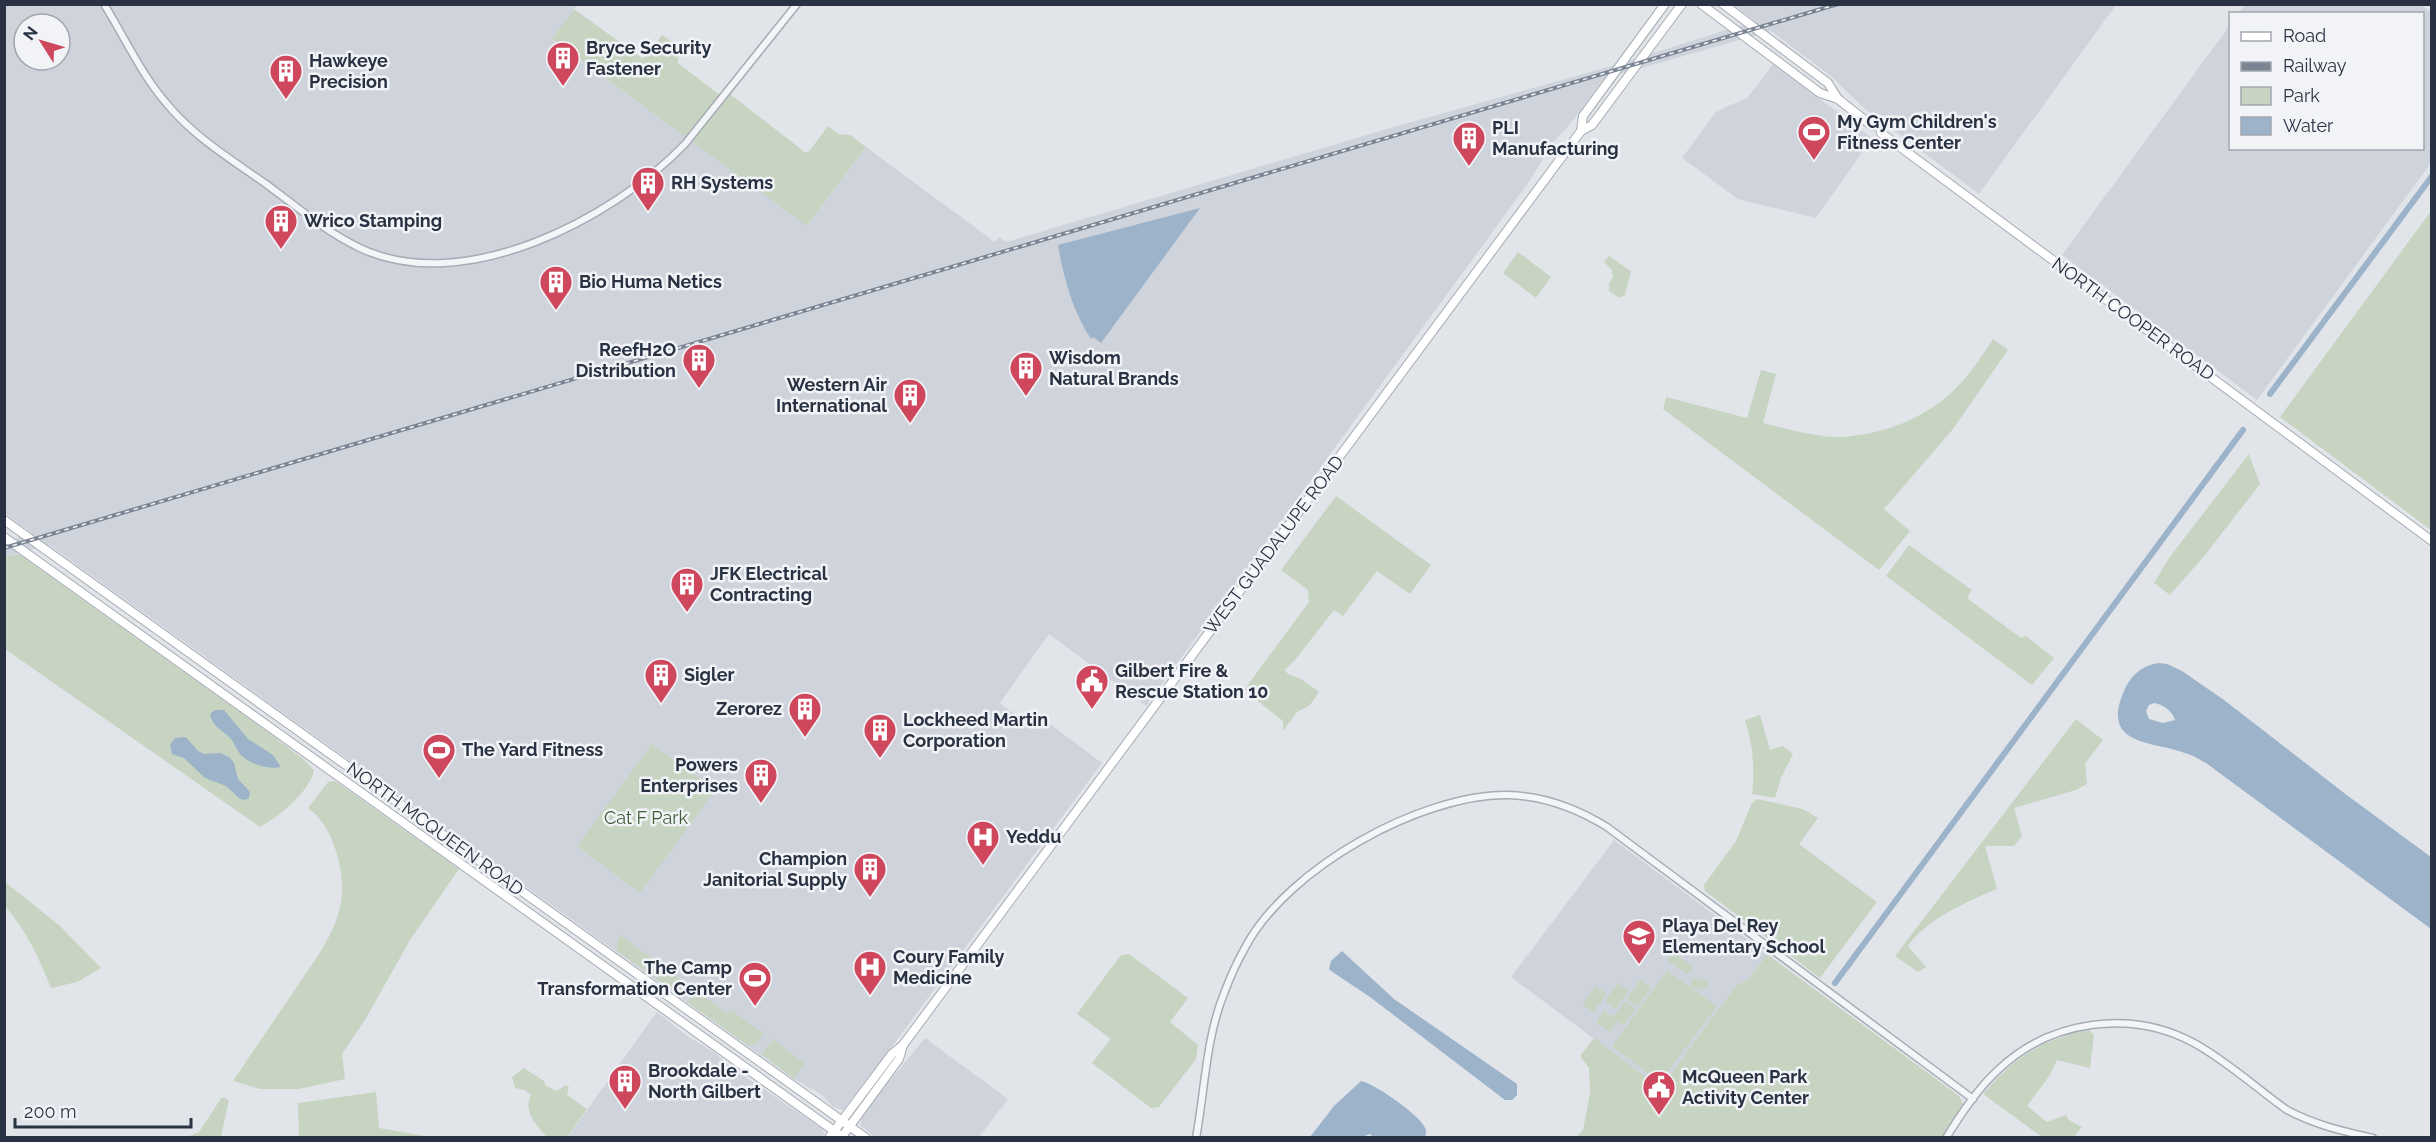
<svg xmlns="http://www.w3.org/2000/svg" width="2436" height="1142" viewBox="0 0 2436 1142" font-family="Raleway,sans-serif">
	<rect width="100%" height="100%" fill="#e1e5ea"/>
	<g fill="#cfd4dc" fill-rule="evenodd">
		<path d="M5,5H577L552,40L808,225L866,147L995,242L999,237L1006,242L1390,128L1612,66L1755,21L1734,5H2116L1979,194L1864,108L1832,77L1771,31L1603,79L1568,127L1553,142L1529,182L1146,706L1049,634L1000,703L1030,726L1038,715L1102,763L882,1060L843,1110L833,1107L822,1095L794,1079L49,545L5,557V542L32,533L5,514ZM24,24H60V60H24Z"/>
		<path d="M2421,5L2431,12V163L2257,400L2062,255L2230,25V148H2422V14L2239,13L2245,5Z"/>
		<path d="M1773,64L1872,138L1816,218L1738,199L1682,158L1716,112L1748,97Z"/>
		<path d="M1614,840L1767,954L1749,979L1736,986L1660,1088L1511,977Z"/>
		<path d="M657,1012L687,1036L714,1052L728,1065L821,1128L824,1132L823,1138H567Z"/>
		<path d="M925,1038L1008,1099L979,1137H875L861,1126V1116Z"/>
	</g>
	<g fill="#c7d4c2">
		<path d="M574,9L643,59L662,35L678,46V63L725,99L730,94L806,153L810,150L828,126L838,134L850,135L866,147L807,226L552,39Z"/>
		<path d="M2431,211V530L2280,417Z"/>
		<path d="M1518,252L1551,277L1536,298L1503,273Z"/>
		<path d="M1609,256L1631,271L1625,295L1619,298L1608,290L1610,288L1608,286L1613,277L1612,270L1604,262Z"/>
		<path d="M1993,339L2008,350L1953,429L1884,509L1910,531L1879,570L1663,409L1666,397L1747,418L1761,370L1776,374L1763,423C1788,429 1814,437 1840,437C1881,435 1925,419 1954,390C1970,375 1981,357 1993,339Z"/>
		<path d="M2249,454L2260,484L2205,555L2170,595L2154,583L2169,558Z"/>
		<path d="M1336,496L1431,565L1410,594L1377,571L1343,616L1334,610L1295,660L1285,670L1288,674L1301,679L1319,692L1310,705L1297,712L1283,731V721L1244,690L1309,602L1308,590L1281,570Z"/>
		<path d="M1909,545L1972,590L1967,598L2021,638L2026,636L2054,658L2032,685L1886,576Z"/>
		<path d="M19,554L273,736C284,746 307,759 314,771C309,792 279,817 260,827L5,649L4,557Z"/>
		<path d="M1760,715L1770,750L1783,746L1793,754L1781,778L1775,798L1752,794C1755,768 1753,745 1745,720Z"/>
		<path d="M2076,719L2103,740L2085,764L2087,784L2076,790L2014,808L2022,836L2014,846H1985L1997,889C1966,902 1927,919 1908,946L1926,967L1918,972L1895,956Z"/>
		<path d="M652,744L715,790L640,893L577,846Z"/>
		<path d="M335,781L459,869L410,940L365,1020L342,1054L345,1079L299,1089H260L233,1081L319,954C342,917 348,892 336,851C330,833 323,819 308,808L328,782Z"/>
		<path d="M1757,799L1803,809L1818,818L1799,844L1877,902L1820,978L1705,891L1704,885L1736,841L1752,803Z"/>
		<path d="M5,882L59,925L101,968L77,982L51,988C39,958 26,930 5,906Z"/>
		<path d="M622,934L628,941L688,984L677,994L617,951V942Z"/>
		<path d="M1673,952L1693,967L1687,974L1667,960Z"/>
		<path d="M1129,954L1188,998L1170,1022L1198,1045L1196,1059L1159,1107L1151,1108L1092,1063L1111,1039L1077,1014L1121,955Z"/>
		<path d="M1767,954L1959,1096L1964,1105L1941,1137L1575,1138L1583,1130L1590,1093L1589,1068L1580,1056L1594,1038L1660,1088L1736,986L1749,979Z"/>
		<path d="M1667,971L1690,987L1692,978L1708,981L1707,989L1691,988L1717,1006L1662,1079H1656L1612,1046Z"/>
		<path d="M1640,980L1651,988L1637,1007L1627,999Z"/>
		<path d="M1618,983L1629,991L1615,1009L1605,1001Z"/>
		<path d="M1596,986L1607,994L1593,1012L1582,1004Z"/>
		<path d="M694,989L728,1014L731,1010L764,1034L756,1044L749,1046L687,1002Z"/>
		<path d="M1625,1001L1636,1009L1623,1025L1618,1021L1610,1032L1596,1022L1604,1011L1613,1017Z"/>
		<path d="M2088,1029L2094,1035L2090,1068L2057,1060L2050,1075L2027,1106L2047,1122L2066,1115L2069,1120L2082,1127L2074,1137H2042L1983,1094C2014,1057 2041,1041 2088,1029Z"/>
		<path d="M773,1039L805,1064L794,1079L762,1054Z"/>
		<path d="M524,1068L544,1081L546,1086L557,1091L566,1085L569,1087L567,1095L587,1109L567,1137H547C538,1127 522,1111 531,1095L525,1090L515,1088L512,1077Z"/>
		<path d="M376,1092L379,1128L431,1137H299L298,1103Z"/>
		<path d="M222,1097L229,1100L221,1137H187L199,1132Z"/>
	</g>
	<g fill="#9cb3ca" fill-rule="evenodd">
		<path d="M1200,208L1101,343L1093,337L1091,339C1073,312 1063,276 1058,245Z"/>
		<path d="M2158,663L2167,664L2182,671L2224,700L2348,796L2431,857V929L2206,763C2200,760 2193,755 2185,753C2152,741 2100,746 2124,691C2131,675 2141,666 2158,663ZM2154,703C2162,704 2173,711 2175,720L2163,723L2149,719L2146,711L2149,705Z"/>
		<path d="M215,710H224L248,739L273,755L281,767C270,770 249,764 241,755C237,751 235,744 231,739C223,730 213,728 210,714Z"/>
		<path d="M186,737L198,751L204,754L220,753L229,757L234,763L238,779L250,792L249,798L246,800L240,799L226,786L205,778L184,758L172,754L170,745L175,738Z"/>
		<path d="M1342,951L1394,999L1517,1084V1095L1512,1100H1505L1370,997L1331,971L1329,969L1331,961Z"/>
		<path d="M1361,1081C1375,1084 1420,1115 1425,1128C1427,1132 1426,1134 1425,1137H1373L1370,1134L1362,1137H1310L1334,1106Z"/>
	</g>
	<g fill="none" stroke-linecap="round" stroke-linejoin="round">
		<g stroke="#9cb3ca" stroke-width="6">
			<path d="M2270,394L2432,176"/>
			<path d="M1835,983L2243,430"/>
		</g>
		<defs>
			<g id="tertiary">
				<path d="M104,4C125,38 141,74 167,104C194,137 232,160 266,184C296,206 326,232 360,248C463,297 613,219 685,144L797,4"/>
				<path d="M1196,1138C1205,1089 1206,1036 1225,991C1231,975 1238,960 1246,946C1288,868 1421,794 1508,795C1543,796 1578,809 1607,827L1973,1099"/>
				<path d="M1946,1138C1961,1114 1978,1088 1999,1069C2051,1020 2131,1009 2194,1043C2227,1061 2256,1088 2287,1110C2315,1125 2342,1131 2373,1138"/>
			</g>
			<g id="secondary">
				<path d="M1701,4L1820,93L1838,99L1871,125L1880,127L1881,133L1888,138L2432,541"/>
				<path d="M1723,4L1828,83L1838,99"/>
				<path d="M1581,131L1583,116L1665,4"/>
				<path d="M4,520L866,1138"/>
				<path d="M4,537L844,1138"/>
				<path d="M829,1138L892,1054L903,1045L1581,131L1592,125L1682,4"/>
				<path d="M841,1138L899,1059L903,1045"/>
			</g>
		</defs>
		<use href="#tertiary" stroke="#a6acb4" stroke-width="9"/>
		<use href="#secondary" stroke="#a6acb4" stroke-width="10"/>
		<use href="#tertiary" stroke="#f4f5f8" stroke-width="6"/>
		<use href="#secondary" stroke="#fff" stroke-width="8"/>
		<defs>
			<path id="rail" d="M4,548L1838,4"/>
		</defs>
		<use href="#rail" stroke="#7a8493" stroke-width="4"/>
		<use href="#rail" stroke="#f1f3f7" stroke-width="1.5" stroke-dasharray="4.5" stroke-linecap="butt"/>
	</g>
	<defs>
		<symbol id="building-pin" viewBox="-11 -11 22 30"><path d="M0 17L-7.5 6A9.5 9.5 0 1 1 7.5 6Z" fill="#ce475c" stroke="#f1f3f7"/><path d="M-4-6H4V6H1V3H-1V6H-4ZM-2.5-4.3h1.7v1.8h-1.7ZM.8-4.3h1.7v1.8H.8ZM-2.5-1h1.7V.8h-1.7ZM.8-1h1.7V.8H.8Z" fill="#fff"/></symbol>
		<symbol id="stadium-pin" viewBox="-11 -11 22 30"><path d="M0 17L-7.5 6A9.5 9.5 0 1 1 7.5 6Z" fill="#ce475c" stroke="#f1f3f7"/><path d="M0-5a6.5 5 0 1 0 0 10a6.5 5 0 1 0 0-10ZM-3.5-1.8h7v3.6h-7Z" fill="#fff"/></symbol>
		<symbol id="civic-pin" viewBox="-11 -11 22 30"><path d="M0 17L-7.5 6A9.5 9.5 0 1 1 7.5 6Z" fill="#ce475c" stroke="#f1f3f7"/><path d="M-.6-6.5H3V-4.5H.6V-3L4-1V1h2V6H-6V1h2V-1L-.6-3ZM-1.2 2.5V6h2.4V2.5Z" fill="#fff"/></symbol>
		<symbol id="hospital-pin" viewBox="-11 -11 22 30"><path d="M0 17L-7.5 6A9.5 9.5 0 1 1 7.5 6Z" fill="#ce475c" stroke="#f1f3f7"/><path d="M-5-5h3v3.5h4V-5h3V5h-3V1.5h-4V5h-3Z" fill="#fff"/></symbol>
		<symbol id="school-pin" viewBox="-11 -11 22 30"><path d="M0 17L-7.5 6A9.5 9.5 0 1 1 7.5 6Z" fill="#ce475c" stroke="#f1f3f7"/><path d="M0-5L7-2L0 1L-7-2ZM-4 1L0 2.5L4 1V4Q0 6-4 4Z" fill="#fff"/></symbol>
	</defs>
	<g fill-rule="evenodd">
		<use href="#building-pin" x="544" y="39" width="38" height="52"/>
		<use href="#building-pin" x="267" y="52" width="38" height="52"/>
		<use href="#stadium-pin" x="1795" y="113" width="38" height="52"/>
		<use href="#building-pin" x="1450" y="119" width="38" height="52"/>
		<use href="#building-pin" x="629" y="164" width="38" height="52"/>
		<use href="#building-pin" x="262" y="202" width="38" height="52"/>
		<use href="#building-pin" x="537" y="263" width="38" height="52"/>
		<use href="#building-pin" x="680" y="341" width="38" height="52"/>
		<use href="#building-pin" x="1007" y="349" width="38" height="52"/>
		<use href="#building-pin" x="891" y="376" width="38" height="52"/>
		<use href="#building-pin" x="668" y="565" width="38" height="52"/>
		<use href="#building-pin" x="642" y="656" width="38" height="52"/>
		<use href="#civic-pin" x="1073" y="662" width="38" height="52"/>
		<use href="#building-pin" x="786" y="690" width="38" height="52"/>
		<use href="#building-pin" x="861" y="711" width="38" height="52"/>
		<use href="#stadium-pin" x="420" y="731" width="38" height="52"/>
		<use href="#building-pin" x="742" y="756" width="38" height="52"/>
		<use href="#hospital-pin" x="964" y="818" width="38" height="52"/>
		<use href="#building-pin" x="851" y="850" width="38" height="52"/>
		<use href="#school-pin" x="1620" y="917" width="38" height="52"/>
		<use href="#hospital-pin" x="851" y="948" width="38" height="52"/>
		<use href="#stadium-pin" x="736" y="959" width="38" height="52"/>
		<use href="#building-pin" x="606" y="1062" width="38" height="52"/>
		<use href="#civic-pin" x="1640" y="1068" width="38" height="52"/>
	</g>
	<g text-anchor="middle" stroke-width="5" stroke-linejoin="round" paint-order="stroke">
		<g font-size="18" font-weight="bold" fill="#293242" stroke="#f1f3f7" text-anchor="start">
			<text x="586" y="54">Bryce Security<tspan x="586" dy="21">Fastener</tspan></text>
			<text x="309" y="67">Hawkeye<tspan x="309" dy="21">Precision</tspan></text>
			<text x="1837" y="128">My Gym Children's<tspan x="1837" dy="21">Fitness Center</tspan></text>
			<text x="1492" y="134">PLI<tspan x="1492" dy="21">Manufacturing</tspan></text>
			<text x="671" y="189">RH Systems</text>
			<text x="304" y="227">Wrico Stamping</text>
			<text x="579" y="288">Bio Huma Netics</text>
			<text x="676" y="356" text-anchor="end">ReefH2O<tspan x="676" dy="21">Distribution</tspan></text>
			<text x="1049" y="364">Wisdom<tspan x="1049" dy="21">Natural Brands</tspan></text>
			<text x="887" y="391" text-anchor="end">Western Air<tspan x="887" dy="21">International</tspan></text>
			<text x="710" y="580">JFK Electrical<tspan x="710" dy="21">Contracting</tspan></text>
			<text x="1115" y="677">Gilbert Fire &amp;<tspan x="1115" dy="21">Rescue Station 10</tspan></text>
			<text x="684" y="681">Sigler</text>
			<text x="782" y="715" text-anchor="end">Zerorez</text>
			<text x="903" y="726">Lockheed Martin<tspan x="903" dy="21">Corporation</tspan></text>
			<text x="462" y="756">The Yard Fitness</text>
			<text x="738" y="771" text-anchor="end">Powers<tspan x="738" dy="21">Enterprises</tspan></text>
			<text x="1006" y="843">Yeddu</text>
			<text x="847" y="865" text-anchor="end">Champion<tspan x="847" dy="21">Janitorial Supply</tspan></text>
			<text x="1662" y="932">Playa Del Rey<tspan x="1662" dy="21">Elementary School</tspan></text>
			<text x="893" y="963">Coury Family<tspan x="893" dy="21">Medicine</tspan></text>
			<text x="732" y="974" text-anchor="end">The Camp<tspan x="732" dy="21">Transformation Center</tspan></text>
			<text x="648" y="1077">Brookdale -<tspan x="648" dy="21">North Gilbert</tspan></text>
			<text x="1682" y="1083">McQueen Park<tspan x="1682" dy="21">Activity Center</tspan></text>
		</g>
		<g font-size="18" fill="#293242" stroke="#f1f3f7">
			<text transform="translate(2133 319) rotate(36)" y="6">NORTH COOPER ROAD</text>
			<text transform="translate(1274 545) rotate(-53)" y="6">WEST GUADALUPE ROAD</text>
			<text transform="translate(435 829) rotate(36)" y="6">NORTH MCQUEEN ROAD</text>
		</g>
		<g font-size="18" fill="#3e5d37" stroke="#f1f3f7">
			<text x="646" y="824">Cat F Park</text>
		</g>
	</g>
	<rect width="2436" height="1142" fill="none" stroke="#293242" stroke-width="12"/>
	<rect x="2229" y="12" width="195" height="138" fill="#f1f3f7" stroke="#a1a6af" stroke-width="1.5"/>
	<rect x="2241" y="32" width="30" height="9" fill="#ffffff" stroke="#a1a6af" stroke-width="1.5"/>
	<text x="2283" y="42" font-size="18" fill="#293242">Road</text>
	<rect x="2241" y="62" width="30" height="9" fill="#7a8493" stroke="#a1a6af" stroke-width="1.5"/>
	<text x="2283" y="72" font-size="18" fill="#293242">Railway</text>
	<rect x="2241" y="87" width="30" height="18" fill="#c7d4c2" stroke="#a1a6af" stroke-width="1.5"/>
	<text x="2283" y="102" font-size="18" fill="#293242">Park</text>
	<rect x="2241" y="117" width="30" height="18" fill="#9cb3ca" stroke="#a1a6af" stroke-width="1.5"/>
	<text x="2283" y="132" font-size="18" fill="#293242">Water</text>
	<g transform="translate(42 42) rotate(307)"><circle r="28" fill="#f1f3f7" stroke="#a1a6af" stroke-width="1.5"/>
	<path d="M0-4.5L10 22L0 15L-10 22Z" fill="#ce475c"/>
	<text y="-9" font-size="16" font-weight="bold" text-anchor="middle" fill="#293242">N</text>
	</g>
	<path d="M15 1118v9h176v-9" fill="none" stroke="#293242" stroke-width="3"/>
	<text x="24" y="1118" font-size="18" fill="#293242" stroke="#f1f3f7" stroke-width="4.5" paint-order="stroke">200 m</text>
</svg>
